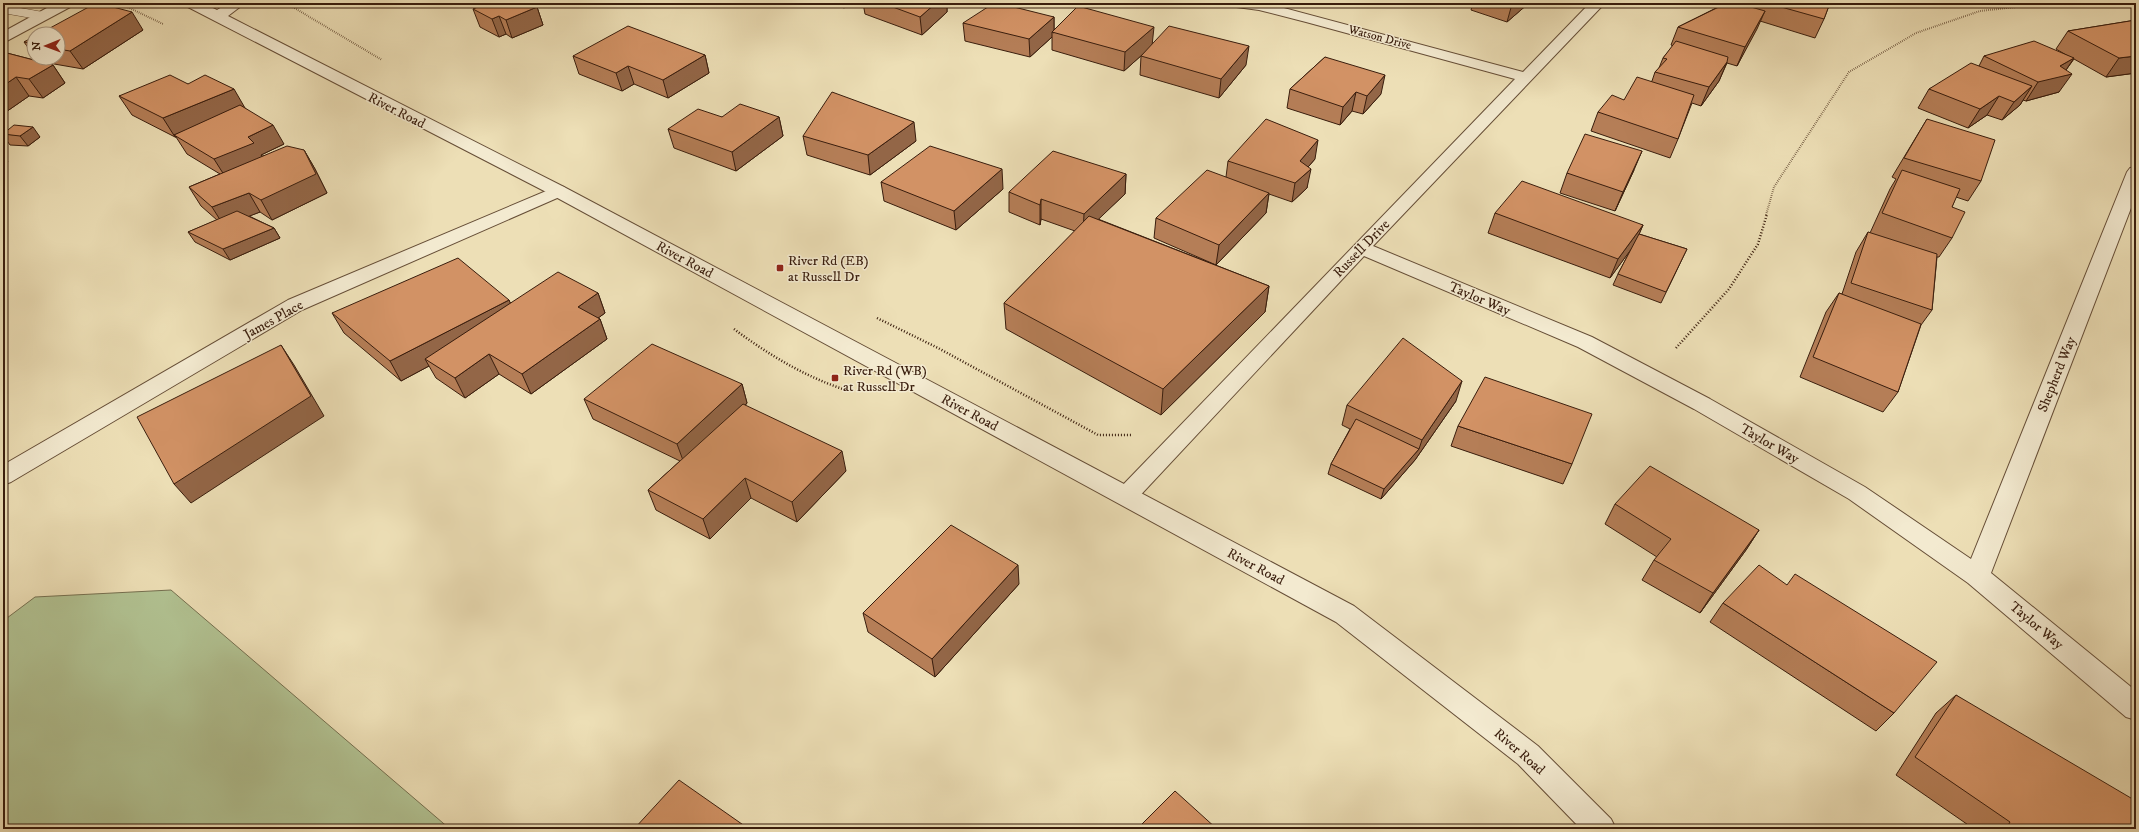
<svg xmlns="http://www.w3.org/2000/svg" width="2139" height="832" viewBox="0 0 2139 832" font-family="'IM FELL DW Pica',serif">
	<rect width="100%" height="100%" fill="#eddfb6"/>
	<filter id="stains"><feTurbulence type="fractalNoise" baseFrequency=".005" numOctaves="4"/><feColorMatrix values="0 0 0 0 .2 0 0 0 0 .09 0 0 0 0 .02 0 0 0 .5 -.17"/></filter>
	<radialGradient id="worn" r=".72"><stop offset=".6" stop-color="#630" stop-opacity="0"/><stop offset="1" stop-color="#630" stop-opacity=".3"/></radialGradient>
	<path fill="#b2c393" stroke="#767050" d="M171,590L450,829H3V621L35,597Z"/>
	<g fill="none" stroke-linecap="round" stroke-linejoin="round">
		<defs>
			<path id="service" d="M3,5L43,12L50,16L43,20L3,13Z"/>
			<g id="minor">
				<path d="M56,3H74L72,6L3,43V32Z"/>
				<path d="M1227,3H1265L1523,72L1590,3H1605L1373,246L1592,337L1710,399L1865,487L1971,559L2127,172L2130,168L2136,167V195L1991,573L2136,691V720L2126,717L1968,583L1849,499L1694,409L1578,347L1364,256L1134,502L1126,505L1118,502L1114,496L1118,490L1515,79L1306,22L1259,10L1229,6Z"/>
				<path d="M558,186L564,187L567,191L564,195L302,310L11,482L3,485V465L288,300Z"/>
			</g>
			<path id="tertiary" d="M184,3H202L217,10L228,3H245L228,16L564,187L1354,606L1538,746L1611,819L1616,829H1581L1518,764L1336,622L552,195L186,6Z"/>
		</defs>
		<use href="#service" stroke="#664e37" stroke-width="1"/>
		<use href="#minor" stroke="#664e37" stroke-width="2"/>
		<use href="#tertiary" stroke="#664e37" stroke-width="2"/>
		<g stroke="#391d0d" stroke-width="2" stroke-dasharray="0.5 1.5" stroke-linecap="butt">
			<path d="M119,3L163,24"/>
			<path d="M286,3L382,60"/>
			<path d="M1766,215L1774,187L1849,72L1916,33L1980,11L2052,3"/>
		</g>
		<g stroke="#391d0d" stroke-width="2.5" stroke-dasharray="1 2" stroke-linecap="butt">
			<path d="M877,318L938,348L1098,435H1131"/>
			<path d="M734,329C769,355 807,378 849,391"/>
			<path d="M1676,348L1729,289L1758,244L1767,214"/>
		</g>
		<use href="#service" fill="#f3ead0" fill-rule="evenodd"/>
		<use href="#minor" fill="#f3ead0" fill-rule="evenodd"/>
		<use href="#tertiary" fill="#f3ead0" fill-rule="evenodd"/>
	</g>
	<g fill="#b57e57" stroke="#391d0d">
		<path d="M835,3H850L844,8Z"/>
		<path d="M863,3H947V12L922,35L865,14Z"/>
		<path d="M1473,3H1529L1507,22L1471,10Z"/>
		<path d="M1717,3H1830L1824,19L1815,38L1760,21L1737,66L1727,63L1719,81L1701,106L1692,103L1678,139L1670,158L1591,131L1598,112L1624,100L1652,81L1655,72L1659,68L1663,58L1673,46L1671,45L1678,27L1716,8H1715Z"/>
		<path d="M537,7L543,25L512,38L506,34L499,37L480,27L473,9Z"/>
		<path d="M1054,17V30L1153,44L1246,65L1219,98L1140,75L1141,56L1143,54L1124,71L1052,50V37L1030,57L965,41L963,23Z"/>
		<path d="M2136,20V73L2106,77L2074,59L2066,70L2059,92L2026,101L2023,100L2020,105L2002,120L1987,115L1968,128L1918,108L1929,89L1979,66L1984,56H2068L2056,49L2068,31Z"/>
		<path d="M143,30L83,69L37,61L35,58H58V34Z"/>
		<path d="M34,37V56L24,42Z"/>
		<path d="M3,52L53,65L65,83L43,98L29,96L3,114Z"/>
		<path d="M705,55L709,73L668,98L634,84L622,91L579,74L573,56Z"/>
		<path d="M1325,57L1381,94L1363,114L1352,111L1340,125L1287,108L1290,89Z"/>
		<path d="M188,84L245,108L284,144L261,155L262,156L304,150L315,169L327,193L272,220L260,212L249,216L274,228L280,238L230,260L195,242L188,232L217,220L201,206L189,187L220,174L187,154L176,137H175L132,115L119,96Z"/>
		<path d="M722,117H779L783,136L736,171L674,148L668,129Z"/>
		<path d="M1927,119L1981,181L1968,201L1956,197L1952,207V238L1939,257H1937L1932,310L1921,325L1898,392L1883,412L1800,377L1826,312L1839,293L1842,294L1856,252L1868,232L1870,233L1890,189L1896,179L1892,177Z"/>
		<path d="M3,134L40,137L28,146L10,145L3,135Z"/>
		<path d="M803,136L916,141L870,175L807,155Z"/>
		<path d="M1315,159L1308,167L1307,188L1292,202L1269,194L1266,213L1216,265L1154,238L1156,218L1226,177L1228,161Z"/>
		<path d="M1634,170L1615,211L1560,193L1567,173Z"/>
		<path d="M1126,174L1125,194L1098,219L1269,286L1265,312L1161,415L1006,329L1004,303L1075,231L1041,219L1040,225L1009,212V192Z"/>
		<path d="M881,182L1003,189L956,230L884,201Z"/>
		<path d="M1495,213L1643,225L1639,234L1687,249L1661,303L1613,285L1618,274L1631,249L1610,278L1488,233Z"/>
		<path d="M598,293L605,313L598,318L600,319L607,339L531,394L499,374L465,398L436,378L429,366L401,381L344,333L332,313L509,300L510,303Z"/>
		<path d="M742,384L747,403L745,406L846,471L797,522L751,498L710,539L656,510L648,490L680,461L593,419L584,399Z"/>
		<path d="M1456,401L1415,460L1381,499L1328,474L1331,464L1350,429L1342,425L1347,405Z"/>
		<path d="M1458,426L1572,464L1563,484L1451,446Z"/>
		<path d="M1615,504L1759,530L1746,550L1700,613L1642,580L1654,560L1657,557L1605,524Z"/>
		<path d="M1019,584L935,677L868,632L863,613Z"/>
		<path d="M1723,603L1894,713L1876,731L1710,622Z"/>
		<path d="M1956,695L2136,829H1974L1896,775L1936,713Z"/>
	</g>
	<g fill="#936647" stroke="#391d0d">
		<path d="M394,3H400L395,5Z"/>
		<path d="M844,3H850L844,8Z"/>
		<path d="M936,3H947V12L922,35L920,17Z"/>
		<path d="M1514,3H1529L1507,22L1512,4Z"/>
		<path d="M537,7L543,25L512,38L506,20Z"/>
		<path d="M1765,11L1757,29L1737,66L1745,47Z"/>
		<path d="M132,12L143,30L83,69L70,51Z"/>
		<path d="M499,16L506,34L499,37L492,19Z"/>
		<path d="M1054,17V33L1052,32V37L1030,57L1029,39Z"/>
		<path d="M1154,27L1152,46L1124,71L1125,52Z"/>
		<path d="M1249,46L1246,65L1219,98L1221,79Z"/>
		<path d="M705,55L709,73L668,98L663,80Z"/>
		<path d="M2136,56V73L2106,77L2119,58Z"/>
		<path d="M2074,58L2062,76L2072,74L2059,92L2026,101L2038,82L2060,66Z"/>
		<path d="M1727,62L1719,81L1701,106L1709,87Z"/>
		<path d="M53,65L65,83L43,98L29,79Z"/>
		<path d="M628,66L634,84L622,91L616,73Z"/>
		<path d="M1385,75L1381,94L1363,114L1367,96Z"/>
		<path d="M16,77L29,96L3,114V86Z"/>
		<path d="M2032,86L2020,105L2002,120L2014,102Z"/>
		<path d="M234,89L245,108L174,135L176,137H175L163,118Z"/>
		<path d="M1356,92L1352,111L1340,125L1343,107Z"/>
		<path d="M1999,96L1987,115L1968,128L1980,109Z"/>
		<path d="M779,117L783,136L736,171L732,152Z"/>
		<path d="M914,122L916,141L870,175L868,155Z"/>
		<path d="M273,125L284,144L261,155L265,162L226,178L214,159L248,137Z"/>
		<path d="M33,127L40,137L28,146L20,136Z"/>
		<path d="M1318,140L1315,159L1296,181L1300,161Z"/>
		<path d="M304,150L315,169L327,193L272,220L261,200Z"/>
		<path d="M1642,151L1634,170L1615,211L1623,192Z"/>
		<path d="M3,155L8,162L3,165Z"/>
		<path d="M1002,169L1003,189L956,230L954,211Z"/>
		<path d="M1311,169L1307,188L1292,202L1295,183Z"/>
		<path d="M1126,174L1125,194L1083,234L1084,214Z"/>
		<path d="M249,193L260,212L224,226L212,207Z"/>
		<path d="M1269,193L1266,213L1216,265L1219,245Z"/>
		<path d="M1041,199V219L1040,225V205Z"/>
		<path d="M1643,225L1635,244L1610,278L1618,259Z"/>
		<path d="M274,228L280,238L230,260L223,249Z"/>
		<path d="M1269,286L1265,312L1161,415L1163,389Z"/>
		<path d="M598,293L605,313L586,327L578,307Z"/>
		<path d="M509,300L518,320L425,359L429,366L401,381L390,361Z"/>
		<path d="M600,319L607,339L531,394L522,374Z"/>
		<path d="M281,345L294,365L324,416L191,503L174,484Z"/>
		<path d="M489,354L499,374L465,398L455,378Z"/>
		<path d="M1462,381L1456,401L1415,460L1381,499L1384,489L1419,449L1422,440Z"/>
		<path d="M742,384L747,403L684,463L677,444Z"/>
		<path d="M842,451L846,471L797,522L792,502Z"/>
		<path d="M745,478L751,498L710,539L703,519Z"/>
		<path d="M1759,530L1746,550L1700,613L1713,593Z"/>
		<path d="M1018,565L1019,584L935,677L932,659Z"/>
	</g>
	<g fill="#d29265" stroke="#391d0d">
		<path d="M96,3H98L132,12L70,51L58,49V34H39Z"/>
		<path d="M488,3H529L537,7L506,20L499,16L492,19L473,9Z"/>
		<path d="M882,3H936L920,17Z"/>
		<path d="M994,3H998L1054,17L1029,39L963,23Z"/>
		<path d="M1727,3H1737L1765,11L1745,47L1678,27Z"/>
		<path d="M1767,3H1830L1824,19Z"/>
		<path d="M1078,6L1154,27L1125,52L1052,32Z"/>
		<path d="M2136,20V56L2119,58L2068,31Z"/>
		<path d="M628,26L705,55L663,80L628,66L616,73L573,56Z"/>
		<path d="M1169,26L1249,46L1221,79L1141,56Z"/>
		<path d="M34,37V44L24,42Z"/>
		<path d="M1676,41L1728,57L1727,62L1709,87L1655,72L1667,59L1663,58Z"/>
		<path d="M2034,41L2074,58L2060,66L2072,74L2038,82L1984,56Z"/>
		<path d="M3,52L53,65L29,79L16,77L3,86Z"/>
		<path d="M1325,57L1385,75L1367,96L1356,92L1343,107L1290,89Z"/>
		<path d="M1971,63L2032,86L2014,102L1999,96L1980,109L1929,89Z"/>
		<path d="M170,75L188,84L205,75L234,89L163,118L119,96Z"/>
		<path d="M1637,77L1694,95L1678,139L1598,112L1612,95L1624,100Z"/>
		<path d="M832,92L914,122L868,155L803,136Z"/>
		<path d="M740,104L779,117L732,152L668,129L698,109L722,117Z"/>
		<path d="M240,105L273,125L248,137L254,143L214,159L174,135Z"/>
		<path d="M1266,119L1318,140L1300,161L1311,169L1295,183L1228,161Z"/>
		<path d="M1927,119L1995,140L1981,181L1904,158Z"/>
		<path d="M14,125L33,127L20,136L3,134Z"/>
		<path d="M1585,134L1642,151L1623,192L1567,173Z"/>
		<path d="M287,146L304,150L316,174L261,200L249,193L212,207L189,187Z"/>
		<path d="M930,146L1002,169L954,211L881,182Z"/>
		<path d="M1053,151L1126,174L1084,214L1041,199L1040,205L1009,192Z"/>
		<path d="M1207,170L1269,193L1219,245L1156,218Z"/>
		<path d="M1902,170L1960,189L1952,207L1965,212L1952,238L1882,213Z"/>
		<path d="M1522,181L1643,225L1618,259L1495,213Z"/>
		<path d="M237,211L274,228L223,249L188,232Z"/>
		<path d="M1089,216L1269,286L1163,389L1004,303Z"/>
		<path d="M1868,232L1937,254L1932,310L1851,283Z"/>
		<path d="M1639,234L1687,249L1666,292L1618,274Z"/>
		<path d="M458,258L509,300L390,361L332,313Z"/>
		<path d="M558,272L598,293L578,307L600,319L522,374L489,354L455,378L425,359Z"/>
		<path d="M1839,293L1921,324L1898,392L1813,357Z"/>
		<path d="M1403,338L1462,381L1422,440L1347,405Z"/>
		<path d="M652,344L742,384L677,444L584,399Z"/>
		<path d="M281,345L311,396L174,484L137,417Z"/>
		<path d="M1485,377L1592,414L1572,464L1458,426Z"/>
		<path d="M743,404L842,451L792,502L745,478L703,519L648,490Z"/>
		<path d="M1356,419L1419,449L1384,489L1331,464Z"/>
		<path d="M1650,466L1759,530L1713,593L1654,560L1671,539L1615,504Z"/>
		<path d="M951,525L1018,565L932,659L863,613Z"/>
		<path d="M1759,565L1787,585L1795,574L1937,662L1894,713L1723,603Z"/>
		<path d="M1956,695L2136,801V829H2006L2010,822L1915,757Z"/>
		<path d="M679,780L749,829H634Z"/>
		<path d="M1175,791L1217,829H1137Z"/>
	</g>
	<g fill="#8f2418" stroke="#f3ead0" stroke-width="1.5">
		<rect x="776" y="264" width="8" height="8" rx="2"/>
		<rect x="831" y="374" width="8" height="8" rx="2"/>
	</g>
	<g text-anchor="middle" stroke-width="3" stroke-linejoin="round" paint-order="stroke">
		<g font-size="12" fill="#391d0d" stroke="#f3ead0">
			<text transform="translate(1380 37) rotate(15)" y="4">Watson Drive</text>
		</g>
		<g font-size="14" fill="#391d0d" stroke="#f3ead0">
			<text transform="translate(397 110) rotate(27)" y="5">River Road</text>
			<text transform="translate(1361 248) rotate(-46)" y="5">Russell Drive</text>
			<text transform="translate(685 259) rotate(28)" y="5">River Road</text>
			<text transform="translate(1480 298) rotate(23)" y="5">Taylor Way</text>
			<text transform="translate(273 319) rotate(-29)" y="5">James Place</text>
			<text transform="translate(2056 374) rotate(-68)" y="5">Shepherd Way</text>
			<text transform="translate(970 412) rotate(28)" y="5">River Road</text>
			<text transform="translate(1770 443) rotate(30)" y="5">Taylor Way</text>
			<text transform="translate(1256 566) rotate(28)" y="5">River Road</text>
			<text transform="translate(2037 625) rotate(40)" y="5">Taylor Way</text>
			<text transform="translate(1520 751) rotate(41)" y="5">River Road</text>
		</g>
		<g font-size="14" fill="#391d0d" stroke="#f3ead0" text-anchor="start">
			<text x="788" y="265">River Rd (EB)<tspan x="788" dy="16">at Russell Dr</tspan></text>
			<text x="843" y="375">River Rd (WB)<tspan x="843" dy="16">at Russell Dr</tspan></text>
		</g>
	</g>
	<rect width="2139" height="832" fill="none" stroke="#eddfb6" stroke-width="16"/>
	<rect x="4" y="4" width="2131" height="824" fill="none" stroke="#391d0d" stroke-width="2"/>
	<rect x="8" y="8" width="2123" height="816" fill="none" stroke="#391d0d"/>
	<g transform="translate(46 46) rotate(269)"><circle r="19" fill="#f3ead0" stroke="#a99882"/>
	<path d="M0-3L7 15L0 10L-7 15Z" fill="#8f2418"/>
	<text y="-6" font-size="11" font-weight="bold" text-anchor="middle" fill="#391d0d">N</text>
	</g>
	<rect width="100%" height="100%" filter="url(#stains)"/>
	<rect width="100%" height="100%" fill="url(#worn)"/>
</svg>
